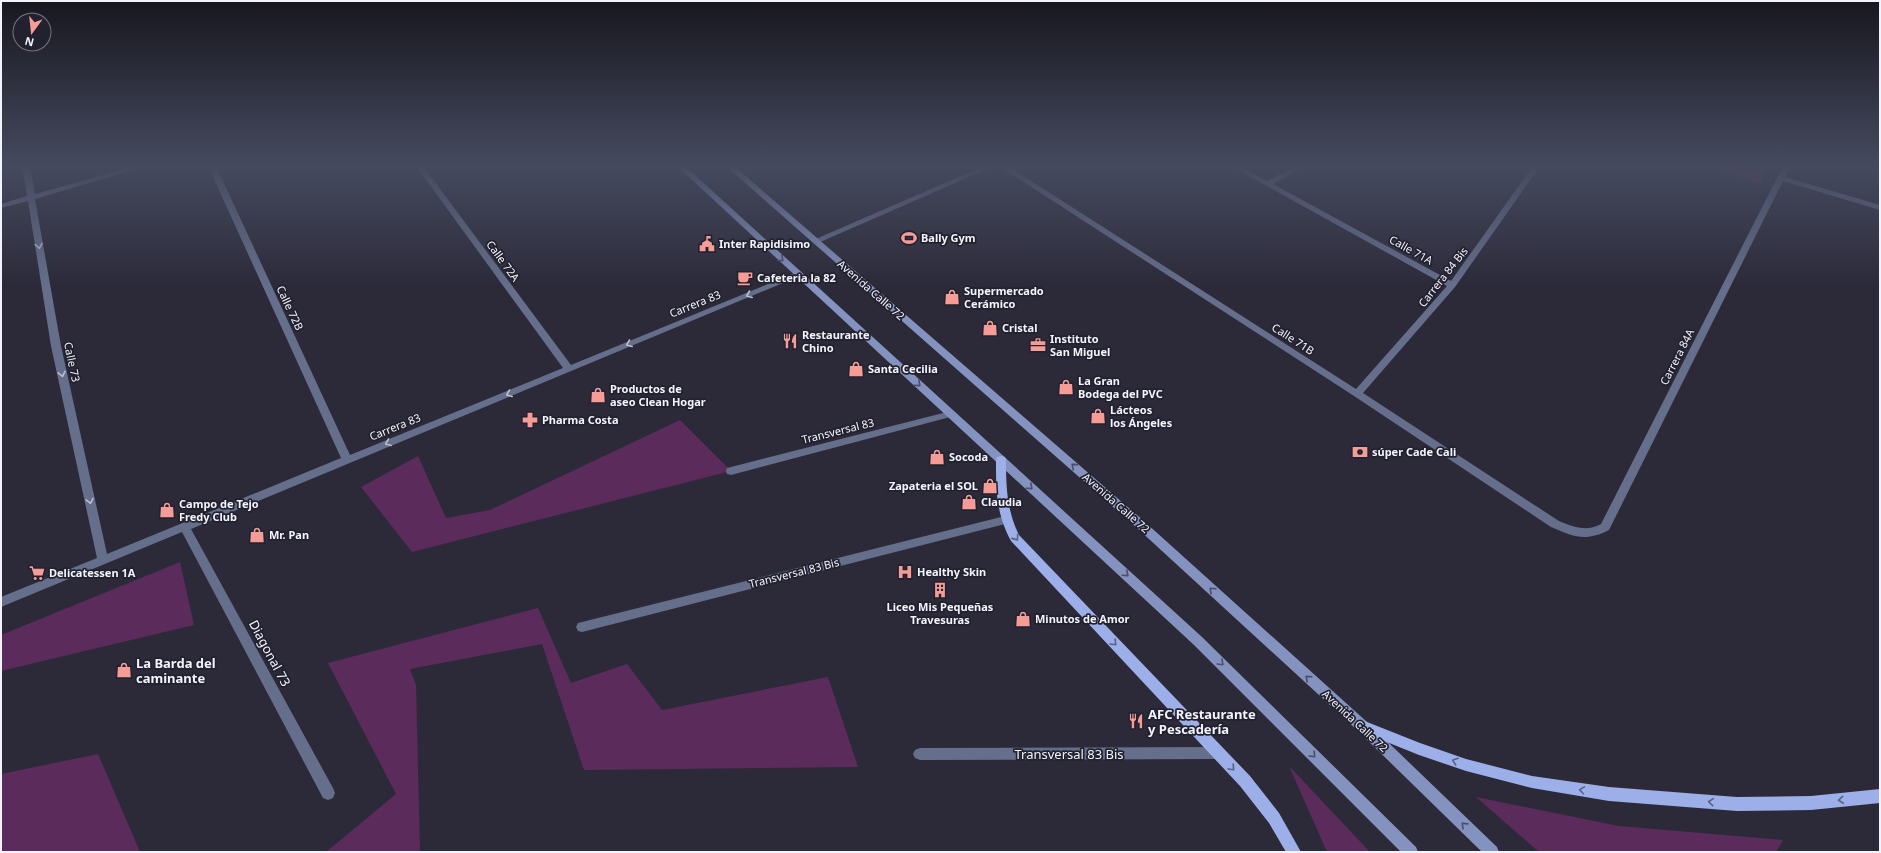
<svg xmlns="http://www.w3.org/2000/svg" width="1881" height="853" viewBox="0 0 1881 853" font-family="'Noto Sans',sans-serif">
	<rect width="100%" height="100%" fill="#2c2a39"/>
	<g fill="#5b2b5b">
		<path d="M1704,166H1768L1760,184Z"/>
		<path d="M680,420L731,471L412,552L361,487L418,456L446,518L490,510Z"/>
		<path d="M180,562L194,625L1,671V635Z"/>
		<path d="M538,608L571,683L627,664L662,710L828,677L858,767L584,770L542,644L410,669L416,685L420,852H326L396,794L328,663Z"/>
		<path d="M98,754L140,852H1V774Z"/>
		<path d="M1289,766L1370,852H1327Z"/>
		<path d="M1476,797L1619,826L1783,840L1776,852H1539Z"/>
	</g>
	<g fill="none" stroke-linecap="round" stroke-linejoin="round">
		<g fill="#656e8a" fill-rule="evenodd">
			<path d="M22,166H30L35,194L135,166H147L35,199L61,346L107,554L341,458L208,166H216L350,455L563,368L416,166H423L571,365L795,273L798,272L802,275L191,529L333,788L335,793L333,798L328,800L323,798L182,532L1,607V597L97,558L51,346L28,201L1,208V204L27,196Z"/>
			<path d="M984,166H994L818,243H815L811,241Z"/>
			<path d="M999,166H1008L1356,389L1447,286L1231,166H1240L1267,181L1296,166H1305L1273,184L1451,281L1533,166H1540L1455,287L1363,393L1559,521C1574,527 1586,532 1601,524L1783,166H1791L1785,177L1880,205V210L1783,181L1609,530C1586,542 1574,537 1551,527L1354,396Z"/>
			<path d="M951,411L954,412L956,414L954,416L731,475L727,474L726,471L727,468L731,467Z"/>
			<path d="M1005,516L1009,517L1010,520L1009,523L582,632L578,631L576,627L578,623L582,622Z"/>
			<path d="M1218,747L1223,749L1225,753L1223,757L1218,759L920,760L915,758L913,754L915,750L920,748Z"/>
		</g>
		<g fill="#8492bf" fill-rule="evenodd">
			<path d="M677,166H685L1202,637L1416,847L1418,852H1401L1194,645Z"/>
			<path d="M726,166H734L1145,522L1367,722L1497,847L1499,852H1482L1357,730L1137,528Z"/>
		</g>
		<g fill="#9dafe8" fill-rule="evenodd">
			<path d="M1001,456L1005,457L1006,460C1006,487 1007,511 1019,535L1250,776L1279,813L1301,852H1286L1269,823L1240,786L1011,541C996,513 996,491 996,460L997,457Z"/>
			<path d="M1362,720L1420,743L1466,759L1532,776L1609,787L1737,797L1811,796L1880,789V803L1811,810L1737,811L1609,801L1532,788L1466,771L1419,755L1357,730L1356,726L1357,722Z"/>
		</g>
	</g>
	<defs><path id="oneway-chevron" d="M-2-3.5L2.5 0L-2 3.5" fill="none" stroke-width="1.6" stroke-linecap="round" stroke-linejoin="round"/></defs>
	<g stroke="#babecf">
		<use href="#oneway-chevron" transform="translate(39 246) rotate(81)"/>
		<use href="#oneway-chevron" transform="translate(749 295) rotate(158)"/>
		<use href="#oneway-chevron" transform="translate(629 344) rotate(158)"/>
		<use href="#oneway-chevron" transform="translate(62 374) rotate(78)"/>
		<use href="#oneway-chevron" transform="translate(509 394) rotate(158)"/>
		<use href="#oneway-chevron" transform="translate(388 443) rotate(158)"/>
		<use href="#oneway-chevron" transform="translate(90 501) rotate(78)"/>
	</g>
	<g stroke="#494e69">
		<use href="#oneway-chevron" transform="translate(781 259) rotate(42)"/>
		<use href="#oneway-chevron" transform="translate(918 384) rotate(42)"/>
		<use href="#oneway-chevron" transform="translate(1074 466) rotate(-139)"/>
		<use href="#oneway-chevron" transform="translate(1030 487) rotate(42)"/>
		<use href="#oneway-chevron" transform="translate(1126 574) rotate(42)"/>
		<use href="#oneway-chevron" transform="translate(1212 590) rotate(-137)"/>
		<use href="#oneway-chevron" transform="translate(1221 663) rotate(45)"/>
		<use href="#oneway-chevron" transform="translate(1308 678) rotate(-138)"/>
		<use href="#oneway-chevron" transform="translate(1313 755) rotate(45)"/>
		<use href="#oneway-chevron" transform="translate(1464 825) rotate(-136)"/>
	</g>
	<g stroke="#596182">
		<use href="#oneway-chevron" transform="translate(1016 538) rotate(55)"/>
		<use href="#oneway-chevron" transform="translate(1114 643) rotate(46)"/>
		<use href="#oneway-chevron" transform="translate(1455 761) rotate(-161)"/>
		<use href="#oneway-chevron" transform="translate(1232 768) rotate(47)"/>
		<use href="#oneway-chevron" transform="translate(1582 790) rotate(-171)"/>
		<use href="#oneway-chevron" transform="translate(1841 800) rotate(174)"/>
		<use href="#oneway-chevron" transform="translate(1711 802) rotate(-175)"/>
	</g>
	<linearGradient id="sky" x2="0" y2="1"><stop stop-color="#18171f"/><stop offset="0.58" stop-color="#454a5f"/><stop offset="1" stop-color="#454a5f" stop-opacity="0"/></linearGradient>
	<rect width="1881" height="286" fill="url(#sky)"/>
	<defs>
		<symbol id="stadium-bare" viewBox="-9 -9 18 18"><path d="M0-5a6.5 5 0 1 0 0 10a6.5 5 0 1 0 0-10ZM-3.5-1.8h7v3.6h-7Z" fill="#f59c96" stroke="#22212f" stroke-width="2.5" paint-order="stroke"/></symbol>
		<symbol id="civic-bare" viewBox="-9 -9 18 18"><path d="M-.6-6.5H3V-4.5H.6V-3L4-1V1h2V6H-6V1h2V-1L-.6-3ZM-1.2 2.5V6h2.4V2.5Z" fill="#f59c96" stroke="#22212f" stroke-width="2.5" paint-order="stroke"/></symbol>
		<symbol id="cafe-bare" viewBox="-9 -9 18 18"><path d="M-5.5-4.5H6V0H3Q3 3.5 0 3.5H-2.5Q-5.5 3.5-5.5 0ZM3-3.2v2h1.7v-2ZM-6 4.5H4V6H-6Z" fill="#f59c96" stroke="#22212f" stroke-width="2.5" paint-order="stroke"/></symbol>
		<symbol id="shop-bare" viewBox="-9 -9 18 18"><path d="M-5-2.5h2.3a2.7 3.5 0 0 1 5.4 0H5L5.5 6h-11ZM-1.5-2.5h3a1.5 2.3 0 0 0-3 0Z" fill="#f59c96" stroke="#22212f" stroke-width="2.5" paint-order="stroke"/></symbol>
		<symbol id="restaurant-bare" viewBox="-9 -9 18 18"><path d="M-5-6h1v4h1v-4h1v4h1v-4h1v5L-1.5 .5V6h-2V.5L-5-1ZM5-6V6H3V1.5H1.5Q1.5-4 5-6Z" fill="#f59c96" stroke="#22212f" stroke-width="2.5" paint-order="stroke"/></symbol>
		<symbol id="office-bare" viewBox="-9 -9 18 18"><path d="M-6-3h4V-5.5h4V-3h4V5H-6ZM-1-4.5V-3h2v-1.5ZM-6 0V1H6V0Z" fill="#f59c96" stroke="#22212f" stroke-width="2.5" paint-order="stroke"/></symbol>
		<symbol id="pharmacy-bare" viewBox="-9 -9 18 18"><path d="M-2-6h4v4h4v4h-4v4h-4v-4h-4v-4h4Z" fill="#f59c96" stroke="#22212f" stroke-width="2.5" paint-order="stroke"/></symbol>
		<symbol id="bank-bare" viewBox="-9 -9 18 18"><path d="M-6-4H6V4H-6ZM0-2.3a2.3 2.3 0 1 0 0 4.6a2.3 2.3 0 1 0 0-4.6Z" fill="#f59c96" stroke="#22212f" stroke-width="2.5" paint-order="stroke"/></symbol>
		<symbol id="hospital-bare" viewBox="-9 -9 18 18"><path d="M-5-5h3v3.5h4V-5h3V5h-3V1.5h-4V5h-3Z" fill="#f59c96" stroke="#22212f" stroke-width="2.5" paint-order="stroke"/></symbol>
		<symbol id="supermarket-bare" viewBox="-9 -9 18 18"><path d="M-6-5.5h2.5l.6 2H6L4.5 2H-2.5L-4.4-4H-6ZM-1.5 3.2a1.3 1.3 0 1 0 .1 0ZM3 3.2a1.3 1.3 0 1 0 .1 0Z" fill="#f59c96" stroke="#22212f" stroke-width="2.5" paint-order="stroke"/></symbol>
		<symbol id="building-bare" viewBox="-9 -9 18 18"><path d="M-4-6H4V6H1V3H-1V6H-4ZM-2.5-4.3h1.7v1.8h-1.7ZM.8-4.3h1.7v1.8H.8ZM-2.5-1h1.7V.8h-1.7ZM.8-1h1.7V.8H.8Z" fill="#f59c96" stroke="#22212f" stroke-width="2.5" paint-order="stroke"/></symbol>
	</defs>
	<g fill-rule="evenodd">
		<use href="#stadium-bare" x="898" y="227" width="22" height="22"/>
		<use href="#civic-bare" x="696" y="233" width="22" height="22"/>
		<use href="#cafe-bare" x="734" y="267" width="22" height="22"/>
		<use href="#shop-bare" x="941" y="286" width="22" height="22"/>
		<use href="#shop-bare" x="979" y="317" width="22" height="22"/>
		<use href="#restaurant-bare" x="779" y="330" width="22" height="22"/>
		<use href="#office-bare" x="1027" y="334" width="22" height="22"/>
		<use href="#shop-bare" x="845" y="358" width="22" height="22"/>
		<use href="#shop-bare" x="1055" y="376" width="22" height="22"/>
		<use href="#shop-bare" x="587" y="384" width="22" height="22"/>
		<use href="#shop-bare" x="1087" y="405" width="22" height="22"/>
		<use href="#pharmacy-bare" x="519" y="409" width="22" height="22"/>
		<use href="#bank-bare" x="1349" y="441" width="22" height="22"/>
		<use href="#shop-bare" x="926" y="446" width="22" height="22"/>
		<use href="#shop-bare" x="979" y="475" width="22" height="22"/>
		<use href="#shop-bare" x="958" y="491" width="22" height="22"/>
		<use href="#shop-bare" x="156" y="499" width="22" height="22"/>
		<use href="#shop-bare" x="246" y="524" width="22" height="22"/>
		<use href="#hospital-bare" x="894" y="561" width="22" height="22"/>
		<use href="#supermarket-bare" x="26" y="562" width="22" height="22"/>
		<use href="#building-bare" x="929" y="579" width="22" height="22"/>
		<use href="#shop-bare" x="1012" y="608" width="22" height="22"/>
		<use href="#shop-bare" x="113" y="659" width="22" height="22"/>
		<use href="#restaurant-bare" x="1125" y="710" width="22" height="22"/>
	</g>
	<g text-anchor="middle" stroke-width="3.5" stroke-linejoin="round" paint-order="stroke">
		<g font-size="11" font-weight="bold" fill="#f3f3fd" stroke="#22212f" text-anchor="start">
			<text x="921" y="242">Bally Gym</text>
			<text x="719" y="248">Inter Rapidisimo</text>
			<text x="757" y="282">Cafeteria la 82</text>
			<text x="964" y="295">Supermercado<tspan x="964" dy="13">Cerámico</tspan></text>
			<text x="1002" y="332">Cristal</text>
			<text x="802" y="339">Restaurante<tspan x="802" dy="13">Chino</tspan></text>
			<text x="1050" y="343">Instituto<tspan x="1050" dy="13">San Miguel</tspan></text>
			<text x="868" y="373">Santa Cecilia</text>
			<text x="1078" y="385">La Gran<tspan x="1078" dy="13">Bodega del PVC</tspan></text>
			<text x="610" y="393">Productos de<tspan x="610" dy="13">aseo Clean Hogar</tspan></text>
			<text x="1110" y="414">Lácteos<tspan x="1110" dy="13">los Ángeles</tspan></text>
			<text x="542" y="424">Pharma Costa</text>
			<text x="1372" y="456">súper Cade Cali</text>
			<text x="949" y="461">Socoda</text>
			<text x="978" y="490" text-anchor="end">Zapateria el SOL</text>
			<text x="981" y="506">Claudia</text>
			<text x="179" y="508">Campo de Tejo<tspan x="179" dy="13">Fredy Club</tspan></text>
			<text x="269" y="539">Mr. Pan</text>
			<text x="917" y="576">Healthy Skin</text>
			<text x="49" y="577">Delicatessen 1A</text>
			<text x="940" y="611" text-anchor="middle">Liceo Mis Pequeñas<tspan x="940" dy="13">Travesuras</tspan></text>
			<text x="1035" y="623">Minutos de Amor</text>
		</g>
		<g font-size="11" fill="#f3f3fd" stroke="#22212f">
			<text transform="translate(1411 250) rotate(29)" y="4">Calle 71A</text>
			<text transform="translate(503 261) rotate(54)" y="4">Calle 72A</text>
			<text transform="translate(1443 277) rotate(-52)" y="4">Carrera 84 Bis</text>
			<text transform="translate(871 290) rotate(41)" y="4">Avenida Calle 72</text>
			<text transform="translate(695 304) rotate(-22)" y="4">Carrera 83</text>
			<text transform="translate(290 308) rotate(65)" y="4">Calle 72B</text>
			<text transform="translate(1293 339) rotate(33)" y="4">Calle 71B</text>
			<text transform="translate(1677 357) rotate(-63)" y="4">Carrera 84A</text>
			<text transform="translate(72 362) rotate(78)" y="4">Calle 73</text>
			<text transform="translate(395 427) rotate(-22)" y="4">Carrera 83</text>
			<text transform="translate(838 431) rotate(-14)" y="4">Transversal 83</text>
			<text transform="translate(1116 503) rotate(41)" y="4">Avenida Calle 72</text>
			<text transform="translate(794 573) rotate(-14)" y="4">Transversal 83 Bis</text>
			<text transform="translate(1355 721) rotate(43)" y="4">Avenida Calle 72</text>
		</g>
		<g font-size="13" fill="#f3f3fd" stroke="#22212f">
			<text transform="translate(270 653) rotate(62)" y="5">Diagonal 73</text>
			<text x="1069" y="759">Transversal 83 Bis</text>
		</g>
		<g font-size="13" font-weight="bold" fill="#f3f3fd" stroke="#22212f" text-anchor="start">
			<text x="136" y="668">La Barda del<tspan x="136" dy="15">caminante</tspan></text>
			<text x="1148" y="719">AFC Restaurante<tspan x="1148" dy="15">y Pescadería</tspan></text>
		</g>
	</g>
	<rect width="1881" height="853" fill="none" stroke="#f3f3fd" stroke-width="4"/>
	<g transform="translate(32 32) rotate(195)"><circle r="19" fill="#22212f" stroke="#767581"/>
	<path d="M0-3L7 15L0 10L-7 15Z" fill="#f59c96"/>
	<text y="-6" font-size="11" font-weight="bold" text-anchor="middle" fill="#f3f3fd">N</text>
	</g>
</svg>
